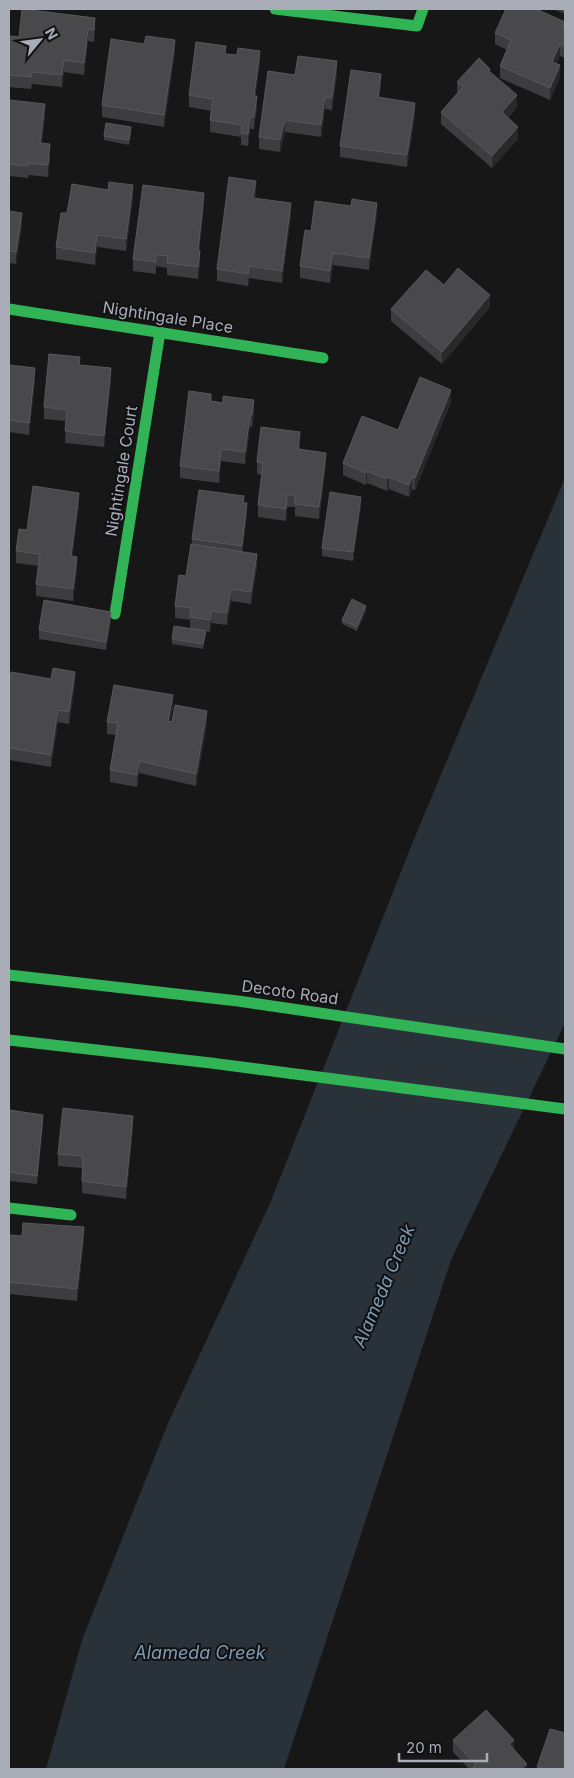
<svg xmlns="http://www.w3.org/2000/svg" width="574" height="1778" viewBox="0 0 574 1778" font-family="Inter,sans-serif">
	<rect width="100%" height="100%" fill="#171717"/>
	<path fill="#2a3239" d="M565,478V1023L451,1260L284,1769H46L83,1637L169,1421L271,1201L412,844Z"/>
	<g fill="none" stroke-linecap="round" stroke-linejoin="round">
		<g stroke="#30b455" stroke-width="11">
			<path d="M275,9L417,26L423,9"/>
			<path d="M9,309L323,358"/>
			<path d="M115,614L160,332"/>
			<path d="M9,975L238,1001L565,1049"/>
			<path d="M9,1040L211,1063L565,1109"/>
			<path d="M9,1208L71,1215"/>
		</g>
	</g>
	<g fill="#3d3d3f">
		<path d="M22,9L95,30L94,42L88,41L84,75L64,72L62,87L32,84L31,89L9,87V36L19,37Z"/>
		<path d="M553,9H565V14Z"/>
		<path d="M565,22V58L560,56L556,64L560,77L550,100L500,78V66L507,50L495,44V33Z"/>
		<path d="M144,44L175,52L164,127L102,117V105Z"/>
		<path d="M226,54L260,63L255,96L257,108L254,129H250L248,146L241,145V137L210,132V120L211,111L189,107V95Z"/>
		<path d="M490,72L517,107L508,118L518,139L492,168L441,124V112L457,93V82Z"/>
		<path d="M337,73L332,110L325,109L321,137L285,132L280,152L259,149V137L295,75Z"/>
		<path d="M381,86L379,97L415,115L407,167L340,157V146Z"/>
		<path d="M9,100L45,116L42,143L50,156L48,177L29,175L28,178L9,176Z"/>
		<path d="M131,132L129,145L104,140V136Z"/>
		<path d="M108,190L133,197L126,251L97,247L95,265L56,259V247L67,213Z"/>
		<path d="M256,193L255,198L291,215L282,283L249,278L248,286L217,281V269Z"/>
		<path d="M204,205L199,251L200,263L198,279L167,275V268L156,266V274L133,271V259Z"/>
		<path d="M9,211L22,225L16,264L9,263Z"/>
		<path d="M377,214L369,270L333,265L330,283L300,278V266L311,231Z"/>
		<path d="M444,285L490,307L442,364L391,321V309Z"/>
		<path d="M9,365L35,380L29,435L9,432Z"/>
		<path d="M80,365L111,380L104,447L65,443L66,421L44,419V407Z"/>
		<path d="M211,401L254,412L252,427H250L245,464L221,461L219,483L180,478V466Z"/>
		<path d="M451,402L415,490L412,489L409,497L389,489L387,491L367,483L366,485L343,475V463L398,430Z"/>
		<path d="M300,444V450L326,465L319,519L295,516V507H287L286,521L258,517V505L262,475L257,474V462Z"/>
		<path d="M244,503L247,512L242,552L257,566L251,604L231,601L227,625L211,623L210,632L206,631L203,649L172,644V639L190,628V620L175,618V606L186,576L192,544V539Z"/>
		<path d="M79,505L72,556L77,569L73,601L36,596V584L39,566L16,563V551L27,530Z"/>
		<path d="M361,505L353,561L322,556V548Z"/>
		<path d="M366,611L357,631L342,624V620Z"/>
		<path d="M111,620L106,650L39,639V630Z"/>
		<path d="M75,684L69,724L58,722L51,767L9,760V688Z"/>
		<path d="M173,707L170,721L207,723L196,786L139,773L137,787L110,782V770L116,735L107,734V722Z"/>
		<path d="M9,1110L43,1123L37,1184L9,1181Z"/>
		<path d="M133,1128L126,1199L82,1193V1168L58,1166V1154Z"/>
		<path d="M9,1235L84,1239L77,1301L9,1294Z"/>
		<path d="M453,1740L514,1749L527,1769H469L453,1752Z"/>
	</g>
	<g fill="#29292a">
		<path d="M95,18V30L94,42V30Z"/>
		<path d="M88,29V41L84,75V63Z"/>
		<path d="M175,40V52L164,127V115Z"/>
		<path d="M560,44V56L552,74V62Z"/>
		<path d="M260,51V63L254,108V96Z"/>
		<path d="M64,60V72L62,87V75Z"/>
		<path d="M337,61V73L332,110V98Z"/>
		<path d="M560,65V77L550,100V88Z"/>
		<path d="M381,74V86L378,109V97Z"/>
		<path d="M517,95V107L502,124V112Z"/>
		<path d="M257,96V108L254,129V117Z"/>
		<path d="M325,97V109L321,137V125Z"/>
		<path d="M415,103V115L407,167V155Z"/>
		<path d="M45,104V116L40,155V143Z"/>
		<path d="M250,117V129L248,146V134Z"/>
		<path d="M285,120V132L280,152V140Z"/>
		<path d="M518,127V139L492,168V156Z"/>
		<path d="M50,144V156L48,177V165Z"/>
		<path d="M256,181V193L253,210V198Z"/>
		<path d="M133,185V197L126,251V239Z"/>
		<path d="M204,193V205L198,263V251Z"/>
		<path d="M291,203V215L282,283V271Z"/>
		<path d="M377,203V214L369,270V258Z"/>
		<path d="M22,213V225L16,264V252Z"/>
		<path d="M97,235V247L95,265V253Z"/>
		<path d="M200,251V263L198,279V267Z"/>
		<path d="M333,253V265L330,283V271Z"/>
		<path d="M490,295V307L442,364V352Z"/>
		<path d="M35,368V380L29,435V423Z"/>
		<path d="M111,368V380L104,447V436Z"/>
		<path d="M451,390V402L415,490V478Z"/>
		<path d="M254,400V412L252,427V415Z"/>
		<path d="M250,415V427L245,464V452Z"/>
		<path d="M300,432V444L298,461V449Z"/>
		<path d="M221,449V461L219,483V471Z"/>
		<path d="M326,453V465L319,519V507Z"/>
		<path d="M367,471V483L366,485V473Z"/>
		<path d="M389,477V489L387,491V479Z"/>
		<path d="M412,477V489L409,497V485Z"/>
		<path d="M79,493V505L71,568V556Z"/>
		<path d="M287,495V507L286,521V509Z"/>
		<path d="M361,497V505L353,561V552Z"/>
		<path d="M247,503V512L242,555V546Z"/>
		<path d="M257,554V566L251,604V592Z"/>
		<path d="M77,557V569L73,601V589Z"/>
		<path d="M231,589V601L227,625V613Z"/>
		<path d="M366,606V611L357,631V627Z"/>
		<path d="M211,611V623L210,632V620Z"/>
		<path d="M111,612V620L106,650V642Z"/>
		<path d="M75,672V684L69,724V712Z"/>
		<path d="M173,695V707L168,733V721Z"/>
		<path d="M58,710V722L51,767V755Z"/>
		<path d="M207,711V723L196,786V774Z"/>
		<path d="M139,761V773L137,787V775Z"/>
		<path d="M43,1115V1123L37,1184V1176Z"/>
		<path d="M133,1116V1128L126,1199V1187Z"/>
		<path d="M84,1227V1239L77,1301V1289Z"/>
		<path d="M514,1740V1752L509,1744Z"/>
		<path d="M527,1764V1769H521Z"/>
	</g>
	<g fill="#49494c" stroke="#58595d">
		<path d="M22,9L95,18L94,30L88,29L84,63L64,60L62,75L32,72L31,77L9,75V36L19,37Z"/>
		<path d="M506,9H536L565,22L563,27L565,28V46L560,44L552,62L560,65L550,88L500,66L511,40L495,33Z"/>
		<path d="M146,36L175,40L164,115L102,105L111,39L144,44Z"/>
		<path d="M196,42L226,46L225,54L237,55L238,48L260,51L254,96H257L254,117H250L248,134L241,133L242,125L210,120L213,99L189,95Z"/>
		<path d="M298,56L337,61L332,98L325,97L321,125L285,120L280,140L259,137L268,71L295,75Z"/>
		<path d="M479,58L490,69L489,71L517,95L502,112L518,127L492,156L441,112L463,87L457,82Z"/>
		<path d="M351,70L381,74L378,97L415,103L407,155L340,146Z"/>
		<path d="M9,100L45,104L40,143L50,144L48,165L29,163L28,166L9,164Z"/>
		<path d="M106,123L131,127L129,140L104,136Z"/>
		<path d="M229,177L256,181L253,198L291,203L282,271L249,266L248,274L217,269Z"/>
		<path d="M109,182L133,185L126,239L97,235L95,253L56,247L61,213H67L72,184L108,190Z"/>
		<path d="M143,185L204,193L198,251H200L198,267L167,263L168,256L156,255V262L133,259Z"/>
		<path d="M352,199L377,203L369,258L333,253L330,271L300,266L305,230L311,231L315,201L351,206Z"/>
		<path d="M9,211L22,213L16,252L9,251Z"/>
		<path d="M458,268L490,295L442,352L391,309L426,270L444,285Z"/>
		<path d="M49,354L80,357L79,365L111,368L104,436L65,431L67,410L44,407Z"/>
		<path d="M9,365L35,368L29,423L9,420Z"/>
		<path d="M420,377L451,390L415,478L412,477L409,485L389,477L387,479L367,471L366,473L343,463L362,416L398,430Z"/>
		<path d="M189,391L211,394V401L223,403V396L254,400L252,415H250L245,452L221,449L219,471L180,466Z"/>
		<path d="M261,427L300,432L298,449L326,453L319,507L295,504V495H287L286,509L258,505L263,463L257,462Z"/>
		<path d="M33,486L79,493L71,556L77,557L73,589L36,584L40,554L16,551L19,529L27,530Z"/>
		<path d="M199,490L244,496L243,503H247L242,546L192,539Z"/>
		<path d="M330,492L361,497L353,552L322,548Z"/>
		<path d="M191,544L257,554L251,592L231,589L227,613L211,611L210,620L190,617L191,608L175,606L179,575L186,576Z"/>
		<path d="M352,599L366,606L357,627L342,620Z"/>
		<path d="M44,600L111,612L106,642L39,630Z"/>
		<path d="M174,626L206,631L203,644L172,639Z"/>
		<path d="M53,668L75,672L69,712L58,710L51,755L9,748V688L11,672L51,679Z"/>
		<path d="M114,685L173,695L168,721L172,722L175,705L207,711L196,774L139,761L137,775L110,770L118,723L107,722Z"/>
		<path d="M63,1108L133,1116L126,1187L82,1181L83,1156L58,1154Z"/>
		<path d="M9,1110L43,1115L37,1176L9,1172Z"/>
		<path d="M23,1223L84,1227L77,1289L9,1282V1235L22,1236Z"/>
		<path d="M486,1710L514,1740L509,1744L527,1764L521,1769H472L476,1765L453,1740Z"/>
		<path d="M550,1729L565,1733V1769H547L537,1767Z"/>
	</g>
	<g text-anchor="middle" stroke-width="4" stroke-linejoin="round" paint-order="stroke">
		<g font-size="16" fill="#a8adb8" stroke="#111113">
			<text transform="translate(168 317) rotate(9)" y="6">Nightingale Place</text>
			<text transform="translate(121 471) rotate(-81)" y="6">Nightingale Court</text>
			<text transform="translate(290 992) rotate(8)" y="6">Decoto Road</text>
		</g>
		<g font-size="18" font-style="italic" fill="#7f9bb3" stroke="#111113">
			<text transform="translate(384 1286) rotate(-67)" y="6">Alameda Creek</text>
			<text x="200" y="1659">Alameda Creek</text>
		</g>
	</g>
	<rect width="574" height="1778" fill="none" stroke="#a8adb8" stroke-width="20"/>
	<g transform="translate(40 40) rotate(61)" stroke="#111113" stroke-width="4" paint-order="stroke">
	<path d="M0-4L9 19L0 12L-9 19Z" fill="#a8adb8"/>
	<text y="-8" font-size="14" font-weight="bold" text-anchor="middle" fill="#a8adb8">N</text>
	</g>
	<path d="M399 1753v8h88v-8" fill="none" stroke="#a8adb8" stroke-width="2.5"/>
	<text x="406" y="1753" font-size="15" fill="#a8adb8" stroke="#111113" stroke-width="4" paint-order="stroke">20 m</text>
</svg>
